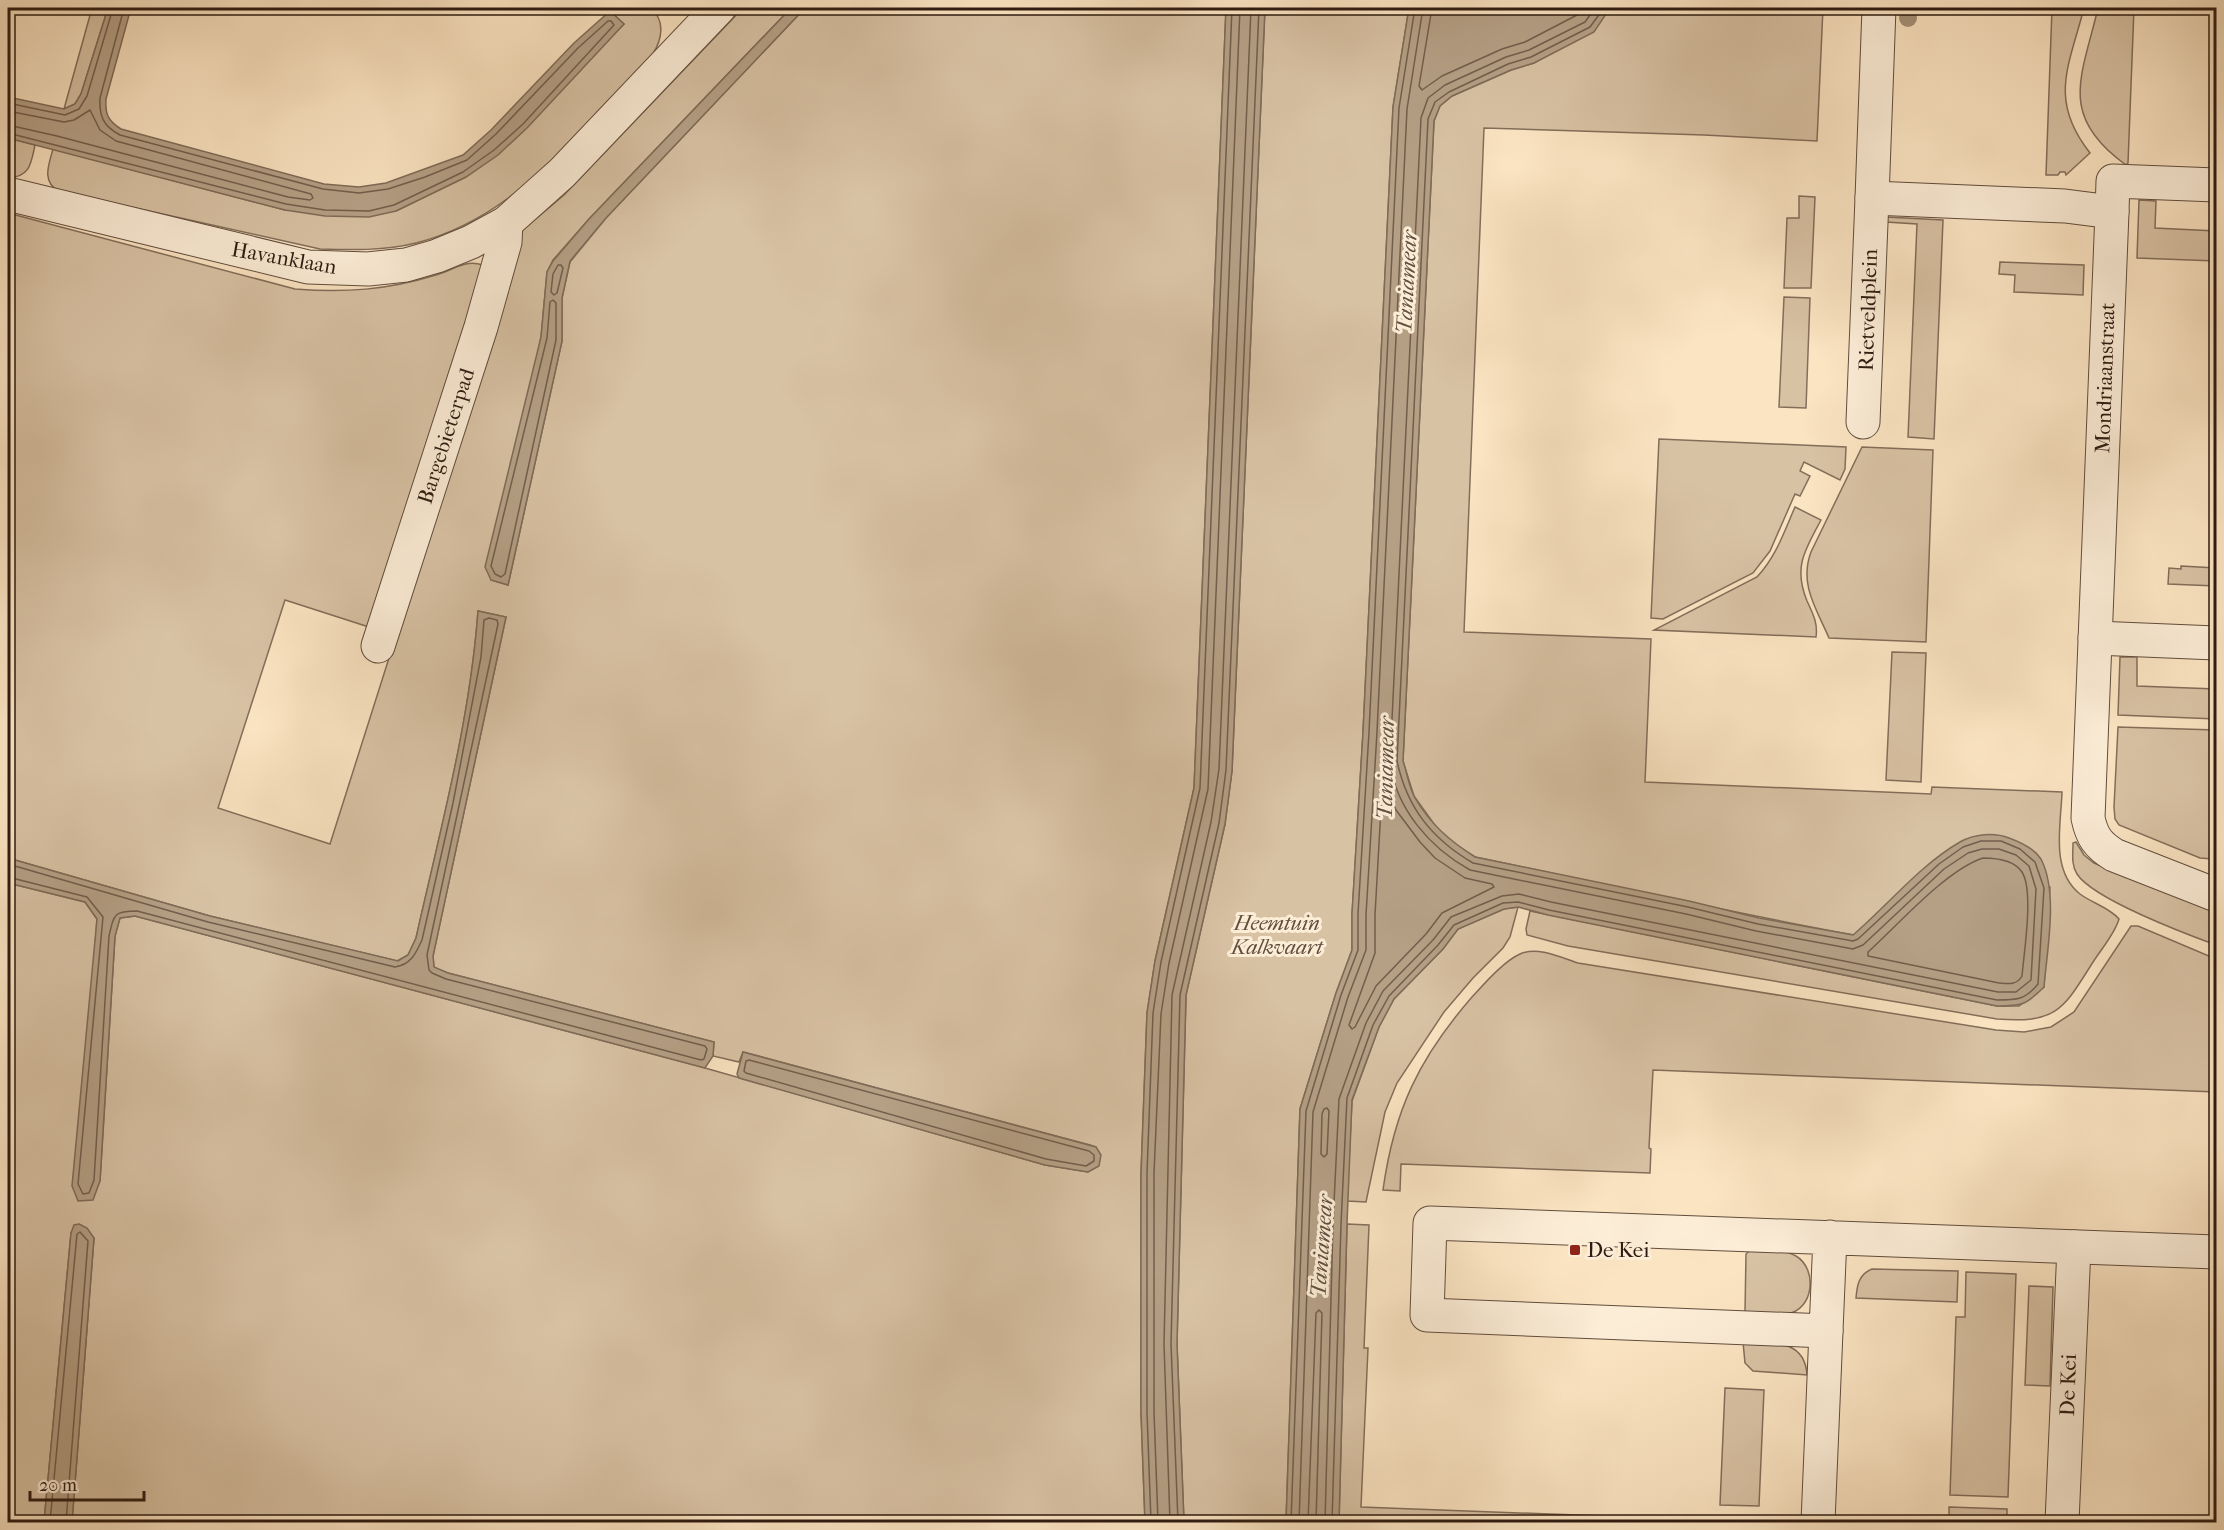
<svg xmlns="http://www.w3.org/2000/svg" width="2224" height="1530" viewBox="0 0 2224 1530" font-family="'IM FELL French Canon',serif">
	<rect width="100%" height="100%" fill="#fbe4c2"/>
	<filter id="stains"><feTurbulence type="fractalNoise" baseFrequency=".00333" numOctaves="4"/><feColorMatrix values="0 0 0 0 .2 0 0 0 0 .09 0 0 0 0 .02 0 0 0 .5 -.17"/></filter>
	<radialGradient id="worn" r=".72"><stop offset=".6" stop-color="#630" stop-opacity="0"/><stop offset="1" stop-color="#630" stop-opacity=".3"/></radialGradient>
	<g fill="#d8c2a4" stroke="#836e5a" stroke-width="1.5">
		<path d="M92,8H108L81,94L75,104L64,109Z"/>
		<path d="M613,8H650C666,20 662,39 653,54C583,128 518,217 416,243C384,251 351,250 320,249L59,191C41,182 49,164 53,149L285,210L396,211L466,177L624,24L610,11Z"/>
		<path d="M743,8H791L589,219L553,260L547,272L541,337L491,580L508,585L562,341V298L570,262L606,218L805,8H1226L1194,788L1155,961L1147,1013L1141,1174V1412L1145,1522H72L94,1238L71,1233L44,1522H8V883L85,902L97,919L95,946L100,1181L115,936L120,918L135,916L705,1068L1045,1165L1088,1172L1098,1166L1096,1147L1090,1145L743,1052L739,1062L713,1056L714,1042L448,973L434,968L433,956L506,617L478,611C470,722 440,831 416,938L408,955L397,961L210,916L8,858V213L295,289C345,293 387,290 436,275C454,270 464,259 483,265L372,628L285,600L218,808L330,844L396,636L519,233L564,195Z"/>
		<path d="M1265,8H1409L1393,107L1363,732L1352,914V950L1336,993L1300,1109L1286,1522H1184L1177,1344L1186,995L1225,824L1232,771Z"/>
		<path d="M1610,8H1823L1817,141L1704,135L1484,128L1464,632L1651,639L1645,782L1931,794L1932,787L2062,792C2061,825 2050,870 2080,894C2092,903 2110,908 2119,919C2115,933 2103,947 2095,959C2064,1007 2060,1024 1997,1019L1568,946L1527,935L1526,929L1530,911L1997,1006H2019L2044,987L2050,887L1948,851L1936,859L1854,935C1727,912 1601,883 1475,857L1450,841L1437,828L1414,796L1403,761L1434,121L1440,106L1452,96L1511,70L1534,63L1608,13Z"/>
		<path d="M2052,8H2084C2069,66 2048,100 2090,153L2066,175L2065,172H2060L2058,175H2046Z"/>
		<path d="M2098,8H2134L2128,163L2126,165C2057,115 2082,77 2098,8Z"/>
		<path d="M8,138L35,145C31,164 30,177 8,178Z"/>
		<path d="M1799,196L1815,197L1811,288H1784L1787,218H1799Z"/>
		<path d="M2139,200L2156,201L2155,228L2216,231V261L2137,258Z"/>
		<path d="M1886,217L1943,220L1934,439L1908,437L1917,224L1886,222Z"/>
		<path d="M2000,262L2084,265L2083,295L2014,292L2015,275L1999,274Z"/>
		<path d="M1784,297L1810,298L1806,408L1779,407Z"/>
		<path d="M1659,439L1846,447L1845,469L1840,480L1804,462L1800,471L1810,476L1800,496L1795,494L1770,551L1753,573L1663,619L1651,618Z"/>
		<path d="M1862,447L1933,450L1926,642L1829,638C1816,608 1799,584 1811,552Z"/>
		<path d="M1795,507L1821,520C1805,550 1793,567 1807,601C1813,614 1818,623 1816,637L1654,630L1757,577C1776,557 1784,532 1795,507Z"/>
		<path d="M2181,566L2216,568V586L2168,584L2169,568L2181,569Z"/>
		<path d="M1892,652L1926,653L1921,782L1886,780Z"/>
		<path d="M2120,657H2137V686L2216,689V719L2118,715Z"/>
		<path d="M2118,727L2216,730L2212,859L2200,858L2119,825L2115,819L2114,807Z"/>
		<path d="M2076,842L2084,855L2094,863L2216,912V945C2186,934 2093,899 2077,874C2071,865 2073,853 2073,843Z"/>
		<path d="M1518,907L1510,937L1503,948L1473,978L1444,1012L1397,1083L1385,1112L1366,1202L1347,1201L1352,1101L1379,1027L1394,999L1443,949L1458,929L1504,909Z"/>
		<path d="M2131,926H2138L2216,959V1092L1653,1070L1649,1148L1651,1149L1650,1173L1401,1164L1400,1191L1383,1190C1394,1110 1419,1058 1472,997C1484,984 1504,961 1520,954C1538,946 1560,957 1578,963L1996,1030L2024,1032L2051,1027L2074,1012Z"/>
		<path d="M1347,1224L1369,1225L1364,1348H1368L1361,1507L1763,1522H1339Z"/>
		<path d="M1750,1250C1764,1251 1783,1248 1796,1256C1818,1269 1814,1310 1787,1314C1774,1317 1758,1313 1745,1312L1746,1254Z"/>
		<path d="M1872,1269L1958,1271L1957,1302L1856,1298C1857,1285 1859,1274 1872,1269Z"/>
		<path d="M1966,1272L2016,1274L2008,1497L1950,1495L1956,1317H1965Z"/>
		<path d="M2029,1286L2053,1287L2050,1386L2025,1385Z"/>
		<path d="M1743,1342C1770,1343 1805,1338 1807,1375L1753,1371L1745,1363Z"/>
		<path d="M1725,1388L1764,1390L1759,1506L1720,1505Z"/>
		<path d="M1949,1507L2007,1509V1522H1949Z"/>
	</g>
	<g fill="#b5a086" stroke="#7f6b57" stroke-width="1.5">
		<path d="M108,8H131L106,99C105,114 108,121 121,129L324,184L359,187L386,183L463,155L491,130L574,43L610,11L624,24L527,128L498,155L466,177L396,211L369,217L325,216L285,210L8,138V97L64,109L75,104L81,94Z"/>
		<path d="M791,8H805L606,218L570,261L562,298V341L508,585L491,580L485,567L541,337L547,272L553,261L589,219Z"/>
		<path d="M1226,8H1265L1232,771L1225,824L1186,995L1177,1344L1184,1522H1145L1141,1412V1174L1147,1013L1155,961L1194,788Z"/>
		<path d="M1409,8H1610L1594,32L1534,63L1511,70L1452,96L1440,106L1434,121L1403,761C1407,773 1409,787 1415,798C1430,824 1450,841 1475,857L1689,901L1759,918L1853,935C1888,905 1920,865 1960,842C1974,834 1994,832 2009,838C2020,842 2036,849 2042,861C2058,895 2047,950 2044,987C2026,1005 2022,1006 1997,1006L1548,915L1518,907L1504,909L1458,929L1443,949L1394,999L1379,1027L1352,1100L1347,1224L1339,1522H1286L1300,1109L1336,993L1352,950V914L1363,732L1393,107Z"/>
		<path d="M478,611L506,617L433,956L434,967L448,973L714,1042L713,1056L705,1068L135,916L120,918L115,936L100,1181L93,1200L78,1201L72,1186L97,919L85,902L8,883V858L210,916L398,961L408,955L416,938C440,831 470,721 478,611Z"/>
		<path d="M743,1052L1096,1147L1101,1155L1099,1166L1088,1172L1045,1165L739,1078L737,1074Z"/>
		<path d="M79,1224L87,1228L94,1238L72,1522H44L71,1233L74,1225Z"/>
	</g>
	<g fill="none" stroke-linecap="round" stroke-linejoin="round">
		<g stroke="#725e4c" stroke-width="1.5">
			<path d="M1432,8L1419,86L1422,90L1442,76L1502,49L1525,42L1579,14L1584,8"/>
			<path d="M8,103L65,115L79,109L87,96L113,8"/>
			<path d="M8,111L64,122L74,120L90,110L100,130L116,141L311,194L313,198L310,200L288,197L57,136L8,125"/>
			<path d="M8,133L286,204L325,210L369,211L394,205L463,172L494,150L523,124L614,25L611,21H608L578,48L496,134L467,160L425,177L388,189L359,193L323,189L120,135C103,126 99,116 100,98L124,8"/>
			<path d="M558,265H561L563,268L557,293L554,295L551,292L553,274Z"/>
			<path d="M553,300L556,303V340L505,574L501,577L495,574L491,566L547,338L550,302Z"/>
			<path d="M1386,787L1396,810L1420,842L1435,858L1465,878L1492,884L1494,887L1442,913L1426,934L1376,986L1355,1027L1352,1029L1349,1025L1375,953V915L1382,790Z"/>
			<path d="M1983,858C1996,858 2014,860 2022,872C2034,891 2024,952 2022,976C2017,985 2009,984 1999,983L1868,956V952C1898,925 1946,870 1983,858Z"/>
			<path d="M8,864L208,922L395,967C411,965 416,953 422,940L453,803L481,657L484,620L489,618L497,620L498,624L427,955L429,970L432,973L446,979L705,1046L707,1049L704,1059L701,1060L137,911C114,911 114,914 109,936L94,1180L89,1193L83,1194L78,1184L103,917L87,897L8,877"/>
			<path d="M749,1060L1089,1151L1094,1155V1161L1086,1166L1046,1159L746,1073L744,1071L746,1061Z"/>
			<path d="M1327,1108L1329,1111L1327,1154L1324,1157L1321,1154L1322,1114L1324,1109Z"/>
			<path d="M50,1522L77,1234L80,1232L88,1241L66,1522"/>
			<path d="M1151,1522L1147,1412V1173L1153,1013L1161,962L1200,788L1232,8"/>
			<path d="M1158,1522L1154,1412V1173L1161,1014L1169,963L1208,789L1240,8"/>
			<path d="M1170,1522L1164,1344L1172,995L1211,822L1219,769L1251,8"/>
			<path d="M1178,1522L1171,1344L1180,995L1219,823L1226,770L1259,8"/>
			<path d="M1291,1522L1306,1111L1341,995L1358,950V914L1369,732L1399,108L1415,8"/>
			<path d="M1299,1522L1313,1112L1348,997L1366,950V915L1377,732L1407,109L1423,8"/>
			<path d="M1308,1522L1316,1313L1319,1310L1322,1313L1316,1522"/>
			<path d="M1325,1522L1333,1224L1339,1099L1366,1023L1383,991L1433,940L1451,917L1502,896L1519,894L1551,902L1998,992H2016L2031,980L2036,889L2029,866L2016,855L1999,849H1982L1968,853L1944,869L1863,945L1853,949L1756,931L1686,914L1470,870C1430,848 1395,808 1390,761L1421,118L1428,98L1445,85L1506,57L1529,50L1585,22L1595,8"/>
			<path d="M1332,1522L1341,1224L1347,1098L1373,1025L1389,996L1438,945L1454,925L1503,903L1518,902L1549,910L1997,1000C2017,1000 2025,1000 2038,984L2044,888L2035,862L2020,849L2001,841H1981L1963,847L1939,864L1858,939L1853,941L1758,924L1688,907L1473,863C1432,839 1407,808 1397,761L1428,119L1435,102L1449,92L1508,64L1531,57L1590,27L1604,8"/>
		</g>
		<defs>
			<g id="minor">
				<path d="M1879,8L1872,198L2065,206L2112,212L2088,818C2092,837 2098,845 2114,855L2216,895"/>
				<path d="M8,194L308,267L368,269L406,265L437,256L471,242L506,223L562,173L719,8"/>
				<path d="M2112,212L2113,181L2216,185"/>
				<path d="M1863,422L1872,198"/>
				<path d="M2095,638L2216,643"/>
				<path d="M378,646L481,327L505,242L506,223"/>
				<path d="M1830,1237L1826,1331L1427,1315L1430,1223L2216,1252"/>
				<path d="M1818,1522L1826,1331"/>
				<path d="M2062,1522L2074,1247"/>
			</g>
		</defs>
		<use href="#minor" stroke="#614d3d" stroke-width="35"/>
		<use href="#minor" stroke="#fcedd7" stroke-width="33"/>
	</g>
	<circle fill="#a69179" cx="1908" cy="18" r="9"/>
	<rect fill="#8f2418" stroke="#fcedd7" stroke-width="2" x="1569" y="1244" width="12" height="12" rx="3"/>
	<g text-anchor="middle" stroke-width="6" stroke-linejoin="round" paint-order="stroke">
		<g font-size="21" fill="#2e1b11" stroke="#fcedd7">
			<text transform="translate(284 258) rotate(10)" y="7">Havanklaan</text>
			<text transform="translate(1868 310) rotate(-88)" y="7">Rietveldplein</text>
			<text transform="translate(2105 378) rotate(-88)" y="7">Mondriaanstraat</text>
			<text transform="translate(446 436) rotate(-72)" y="7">Bargebieterpad</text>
			<text transform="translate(2068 1385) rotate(-88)" y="7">De Kei</text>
		</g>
		<g font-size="21" font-style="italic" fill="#614d3d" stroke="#fcedd7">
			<text x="1277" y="930">Heemtuin<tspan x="1277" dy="24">Kalkvaart</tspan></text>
		</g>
		<g font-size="21" fill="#2e1b11" stroke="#fcedd7" text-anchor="start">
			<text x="1587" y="1257">De Kei</text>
		</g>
		<g font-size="22" font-style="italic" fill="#645040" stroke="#fcedd7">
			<text transform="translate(1406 282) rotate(-87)" y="8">Taniamear</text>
			<text transform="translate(1385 768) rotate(-89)" y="8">Taniamear</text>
			<text transform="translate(1321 1246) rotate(-86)" y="8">Taniamear</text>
		</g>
	</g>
	<rect width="2224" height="1530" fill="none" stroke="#fbe4c2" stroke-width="30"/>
	<rect x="9" y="9" width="2206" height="1512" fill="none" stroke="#2e1b11" stroke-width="3"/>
	<rect x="15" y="15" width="2194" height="1500" fill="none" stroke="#2e1b11" stroke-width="1.5"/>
	<path d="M30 1491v9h114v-9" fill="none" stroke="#2e1b11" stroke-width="3"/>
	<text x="39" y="1491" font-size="18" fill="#2e1b11" stroke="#fcedd7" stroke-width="4.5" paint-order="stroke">20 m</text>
	<rect width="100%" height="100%" filter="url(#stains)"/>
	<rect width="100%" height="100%" fill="url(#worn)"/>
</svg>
